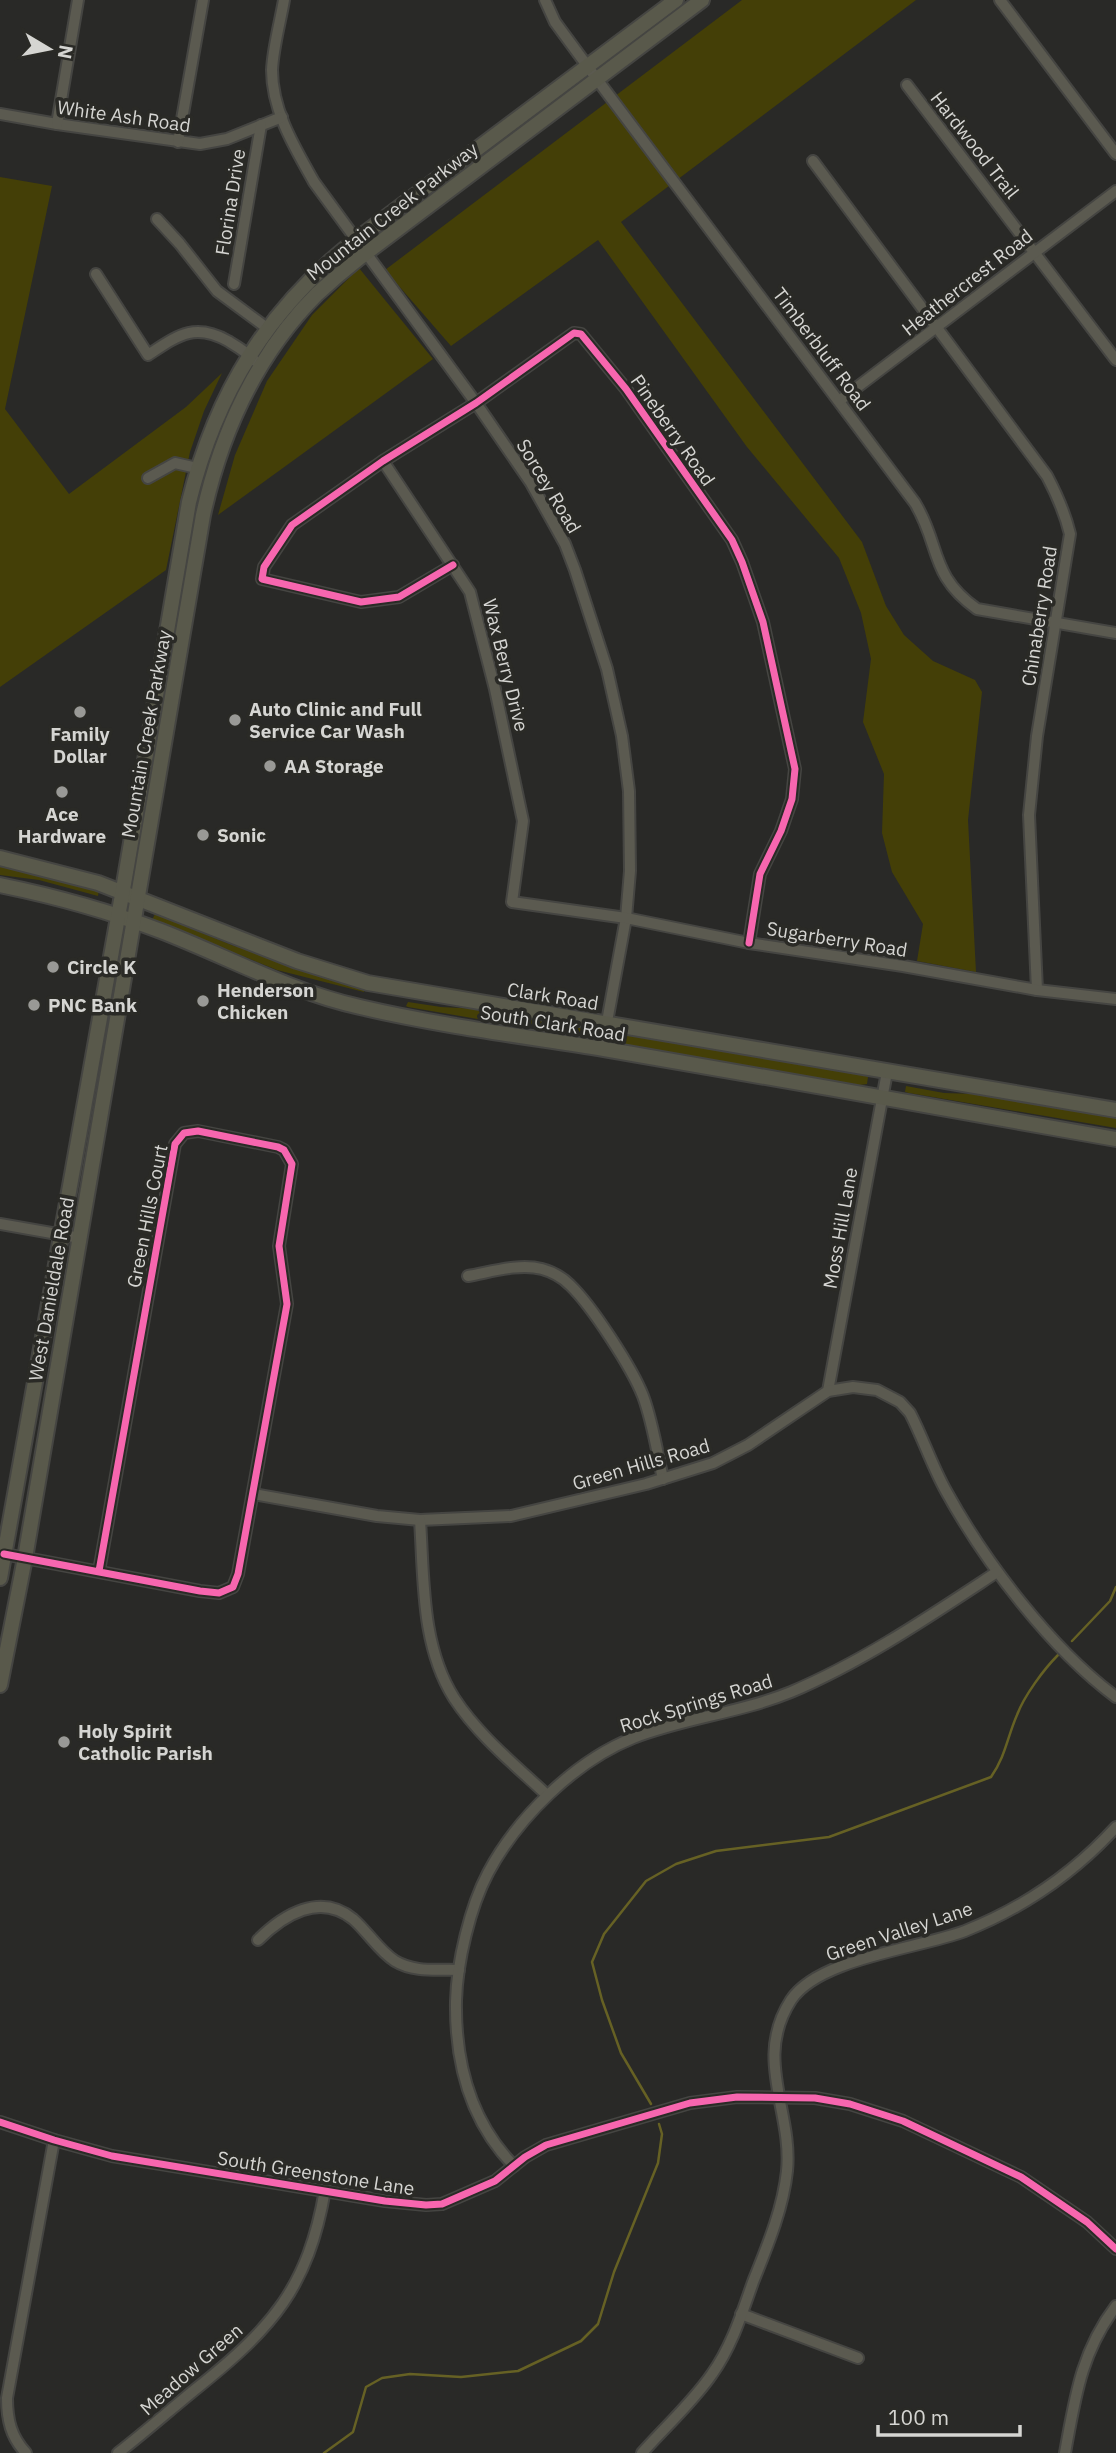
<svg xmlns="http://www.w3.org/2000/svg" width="1116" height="2453" viewBox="0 0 1116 2453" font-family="'IBM Plex Sans',sans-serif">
	<rect width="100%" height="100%" fill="#292927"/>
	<g fill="#443f07">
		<path d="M742,0H916L621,222L862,542L886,606L904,635L933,661L975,680L982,692L968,820L976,972L917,961L923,924L892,872L882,833L884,774L863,722L871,659L861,613L839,558L747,447L598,240L451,346L385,270Z"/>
		<path d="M0,177L52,186L5,409L69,494L186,407L222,373L204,411L190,452L166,570L0,687Z"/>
		<path d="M359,268L433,359L218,515L235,455L267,381L312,315Z"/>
		<path d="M0,865L99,890L98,896L39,880L0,875Z"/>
		<path d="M155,914L234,946L262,953L365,987L364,992L277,970L152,920Z"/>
		<path d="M408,1002L441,1007L479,1009L587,1028L586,1033L528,1023L495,1022L408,1007L406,1006Z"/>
		<path d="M624,1035L861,1074L868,1077L867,1084L860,1085L627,1045L623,1043Z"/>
		<path d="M906,1086L944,1093L975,1094L1116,1117V1128L909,1093L905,1092Z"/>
	</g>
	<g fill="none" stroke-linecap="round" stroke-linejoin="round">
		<g stroke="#666124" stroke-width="2.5">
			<path d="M1072,1641L1110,1601L1116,1587"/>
			<path d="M651,2104L621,2053L602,2000L592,1962L604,1934L646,1881L676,1864L716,1851L829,1837L991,1777C1006,1755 1007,1738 1017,1715C1024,1696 1044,1669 1058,1655"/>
			<path d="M324,2453L353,2432L366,2387L382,2378L410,2374L461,2377L518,2371L581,2341L598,2324L614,2272L658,2163L662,2134L659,2124"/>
		</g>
		<defs>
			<g id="minor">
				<path d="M284,0C280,23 273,48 272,70C272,111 295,148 314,182L476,403L531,483L565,544L575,570L607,669L622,736L629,791L630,871L626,918L602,1049"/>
				<path d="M545,0L555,22L605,90L915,503C941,546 929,575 977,609L1116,633"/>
				<path d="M1000,0L1116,154"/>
				<path d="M907,85L1116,360"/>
				<path d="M0,114L57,124L200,144L227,139L282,117"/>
				<path d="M57,124L78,0"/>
				<path d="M178,142L203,0"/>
				<path d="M813,161L1047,476C1057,495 1065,513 1070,534L1037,736L1029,815L1037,990"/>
				<path d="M157,219L180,244L217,291L267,328"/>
				<path d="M96,274L148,355C177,336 194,322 228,341C238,347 247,352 255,361"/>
				<path d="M234,284L261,125"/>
				<path d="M839,401L1116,191"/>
				<path d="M383,461L470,592L495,689L523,821L512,902L626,918L749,943L903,966L1037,990L1116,999"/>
				<path d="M148,478L175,463L197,468"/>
				<path d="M453,565L399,597L361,602L262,579L264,567L292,525L383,461L476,403L574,333L581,334L626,389L732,540L742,562L763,622L795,769L792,799L781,831L760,874L749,943"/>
				<path d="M0,1224L80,1238"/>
				<path d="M468,1276C491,1272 519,1263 542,1269C553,1272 562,1277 570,1285C592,1306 632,1368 643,1396C653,1423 657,1452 663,1479"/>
				<path d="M828,1391L887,1072"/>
				<path d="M253,1494L377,1516L420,1520L511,1516L646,1484L713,1463L748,1445L828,1391L853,1387L877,1390L900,1402L910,1413C923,1438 932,1466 946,1491C985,1562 1051,1649 1116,1697"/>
				<path d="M420,1520C424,1579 421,1646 454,1698C478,1735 515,1765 547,1795"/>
				<path d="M4,1554L200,1591L219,1593L233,1587L238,1574L287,1304L279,1246L292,1164L284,1150L278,1147L198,1131L184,1133L175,1144L99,1571"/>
				<path d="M258,1940C283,1915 320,1892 353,1919C368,1932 379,1951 395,1961C415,1973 437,1969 459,1970"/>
				<path d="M0,2122L54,2140L112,2156L385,2201L426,2205L442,2204L495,2181L525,2157L546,2145L690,2103L737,2097L815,2098L850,2104L903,2121L1021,2177L1087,2222L1116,2249"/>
				<path d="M514,2166C470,2121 455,2063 456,2001C457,1962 470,1907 488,1873C517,1818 575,1761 633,1738C684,1718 740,1713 791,1692C864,1661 930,1616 997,1572"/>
				<path d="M741,2314L858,2358"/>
				<path d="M26,2453C11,2437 7,2420 7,2398L54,2140"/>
				<path d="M118,2453C145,2432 171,2409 197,2388C272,2328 308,2288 325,2190"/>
				<path d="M642,2453C665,2427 693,2402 712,2374C732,2346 742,2313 753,2282C767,2247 783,2209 787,2171C793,2111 753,2059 791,2000C819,1958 917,1949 965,1931C1023,1908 1074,1873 1116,1827"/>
				<path d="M1065,2453C1075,2398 1081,2352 1116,2306"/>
			</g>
			<g id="major">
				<path d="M0,858L98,883L297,961L368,983L1116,1110"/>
				<path d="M0,885C54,896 109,911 161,931C228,957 289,991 360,1007C441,1026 523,1036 604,1049C775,1078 945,1109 1116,1139"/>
				<path d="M0,1578L125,878L189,502C216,393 268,308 357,239L676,0"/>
				<path d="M0,1685L25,1558L203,515C221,433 257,354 317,294C330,282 344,270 358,259L702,0"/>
			</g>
		</defs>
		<use href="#minor" stroke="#454542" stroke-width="14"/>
		<use href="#major" stroke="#454542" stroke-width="18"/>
		<use href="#minor" stroke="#5b5a50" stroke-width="10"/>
		<use href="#major" stroke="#59594b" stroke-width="14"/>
		<defs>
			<g id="cycleway">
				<path d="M453,565L399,597L361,602L262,579L264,567L292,525L383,461L476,403L574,333L581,334L626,389L732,540L742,562L763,622L795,769L792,799L781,831L760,874L749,943"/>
				<path d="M4,1554L200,1591L219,1593L233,1587L238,1574L287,1304L279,1246L292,1164L284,1150L278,1147L198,1131L184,1133L175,1144L99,1571"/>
				<path d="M0,2122L54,2140L112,2156L385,2201L426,2205L442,2204L495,2181L525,2157L546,2145L690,2103L737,2097L815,2098L850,2104L903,2121L1021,2177L1087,2222L1116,2249"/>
			</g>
		</defs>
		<use href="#cycleway" stroke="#2a2a26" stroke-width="11"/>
		<use href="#cycleway" stroke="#f766af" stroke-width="7"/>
	</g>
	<g fill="#999996" stroke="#2a2a26" stroke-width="2.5">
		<circle cx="80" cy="712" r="7"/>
		<circle cx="235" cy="720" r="7"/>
		<circle cx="270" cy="766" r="7"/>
		<circle cx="62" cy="792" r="7"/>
		<circle cx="203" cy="835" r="7"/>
		<circle cx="53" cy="967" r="7"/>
		<circle cx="203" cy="1001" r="7"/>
		<circle cx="34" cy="1005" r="7"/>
		<circle cx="64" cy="1742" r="7"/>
	</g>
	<g text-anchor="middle" stroke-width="7" stroke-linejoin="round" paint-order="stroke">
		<g font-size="19" fill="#d5d5d2" stroke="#2a2a26">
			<text transform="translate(124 116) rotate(8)" y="7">White Ash Road</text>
			<text transform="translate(975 145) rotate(52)" y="7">Hardwood Trail</text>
			<text transform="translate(230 202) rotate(-81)" y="7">Florina Drive</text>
			<text transform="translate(392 211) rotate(-38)" y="7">Mountain Creek Parkway</text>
			<text transform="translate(967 282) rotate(-38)" y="7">Heathercrest Road</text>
			<text transform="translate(822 349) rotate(53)" y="7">Timberbluff Road</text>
			<text transform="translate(673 430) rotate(55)" y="7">Pineberry Road</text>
			<text transform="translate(549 486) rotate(59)" y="7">Sorcey Road</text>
			<text transform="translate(1039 616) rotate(-81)" y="7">Chinaberry Road</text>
			<text transform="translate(506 665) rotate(76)" y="7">Wax Berry Drive</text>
			<text transform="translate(146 734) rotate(-80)" y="7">Mountain Creek Parkway</text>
			<text transform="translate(837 939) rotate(9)" y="7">Sugarberry Road</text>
			<text transform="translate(553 996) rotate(9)" y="7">Clark Road</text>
			<text transform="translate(553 1023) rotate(9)" y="7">South Clark Road</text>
			<text transform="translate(147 1216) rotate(-79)" y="7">Green Hills Court</text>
			<text transform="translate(840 1228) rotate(-80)" y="7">Moss Hill Lane</text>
			<text transform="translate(51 1289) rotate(-80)" y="7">West Danieldale Road</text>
			<text transform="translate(641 1464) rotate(-16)" y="7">Green Hills Road</text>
			<text transform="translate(696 1703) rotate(-17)" y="7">Rock Springs Road</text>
			<text transform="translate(899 1931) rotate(-18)" y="7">Green Valley Lane</text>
			<text transform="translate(316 2173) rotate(9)" y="7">South Greenstone Lane</text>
			<text transform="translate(191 2369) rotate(-41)" y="7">Meadow Green</text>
		</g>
		<g font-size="19" font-weight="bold" fill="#d5d5d2" stroke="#2a2a26" text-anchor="start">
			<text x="249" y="716">Auto Clinic and Full<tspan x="249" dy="22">Service Car Wash</tspan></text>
			<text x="80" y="741" text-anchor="middle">Family<tspan x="80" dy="22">Dollar</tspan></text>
			<text x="284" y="773">AA Storage</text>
			<text x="62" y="821" text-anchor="middle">Ace<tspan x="62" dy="22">Hardware</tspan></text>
			<text x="217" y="842">Sonic</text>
			<text x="67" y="974">Circle K</text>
			<text x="217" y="997">Henderson<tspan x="217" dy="22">Chicken</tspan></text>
			<text x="48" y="1012">PNC Bank</text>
			<text x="78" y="1738">Holy Spirit<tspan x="78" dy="22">Catholic Parish</tspan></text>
		</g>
	</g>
	<g transform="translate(49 49) rotate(100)" stroke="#2a2a26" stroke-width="5" paint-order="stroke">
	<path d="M0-5L12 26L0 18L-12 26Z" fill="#d5d5d2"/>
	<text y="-10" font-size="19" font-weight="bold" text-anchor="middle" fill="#d5d5d2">N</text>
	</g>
	<path d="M878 2425v10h142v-10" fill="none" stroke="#d5d5d2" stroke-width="3.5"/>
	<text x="888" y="2425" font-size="21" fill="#d5d5d2" stroke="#2a2a26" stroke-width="5" paint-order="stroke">100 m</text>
</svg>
